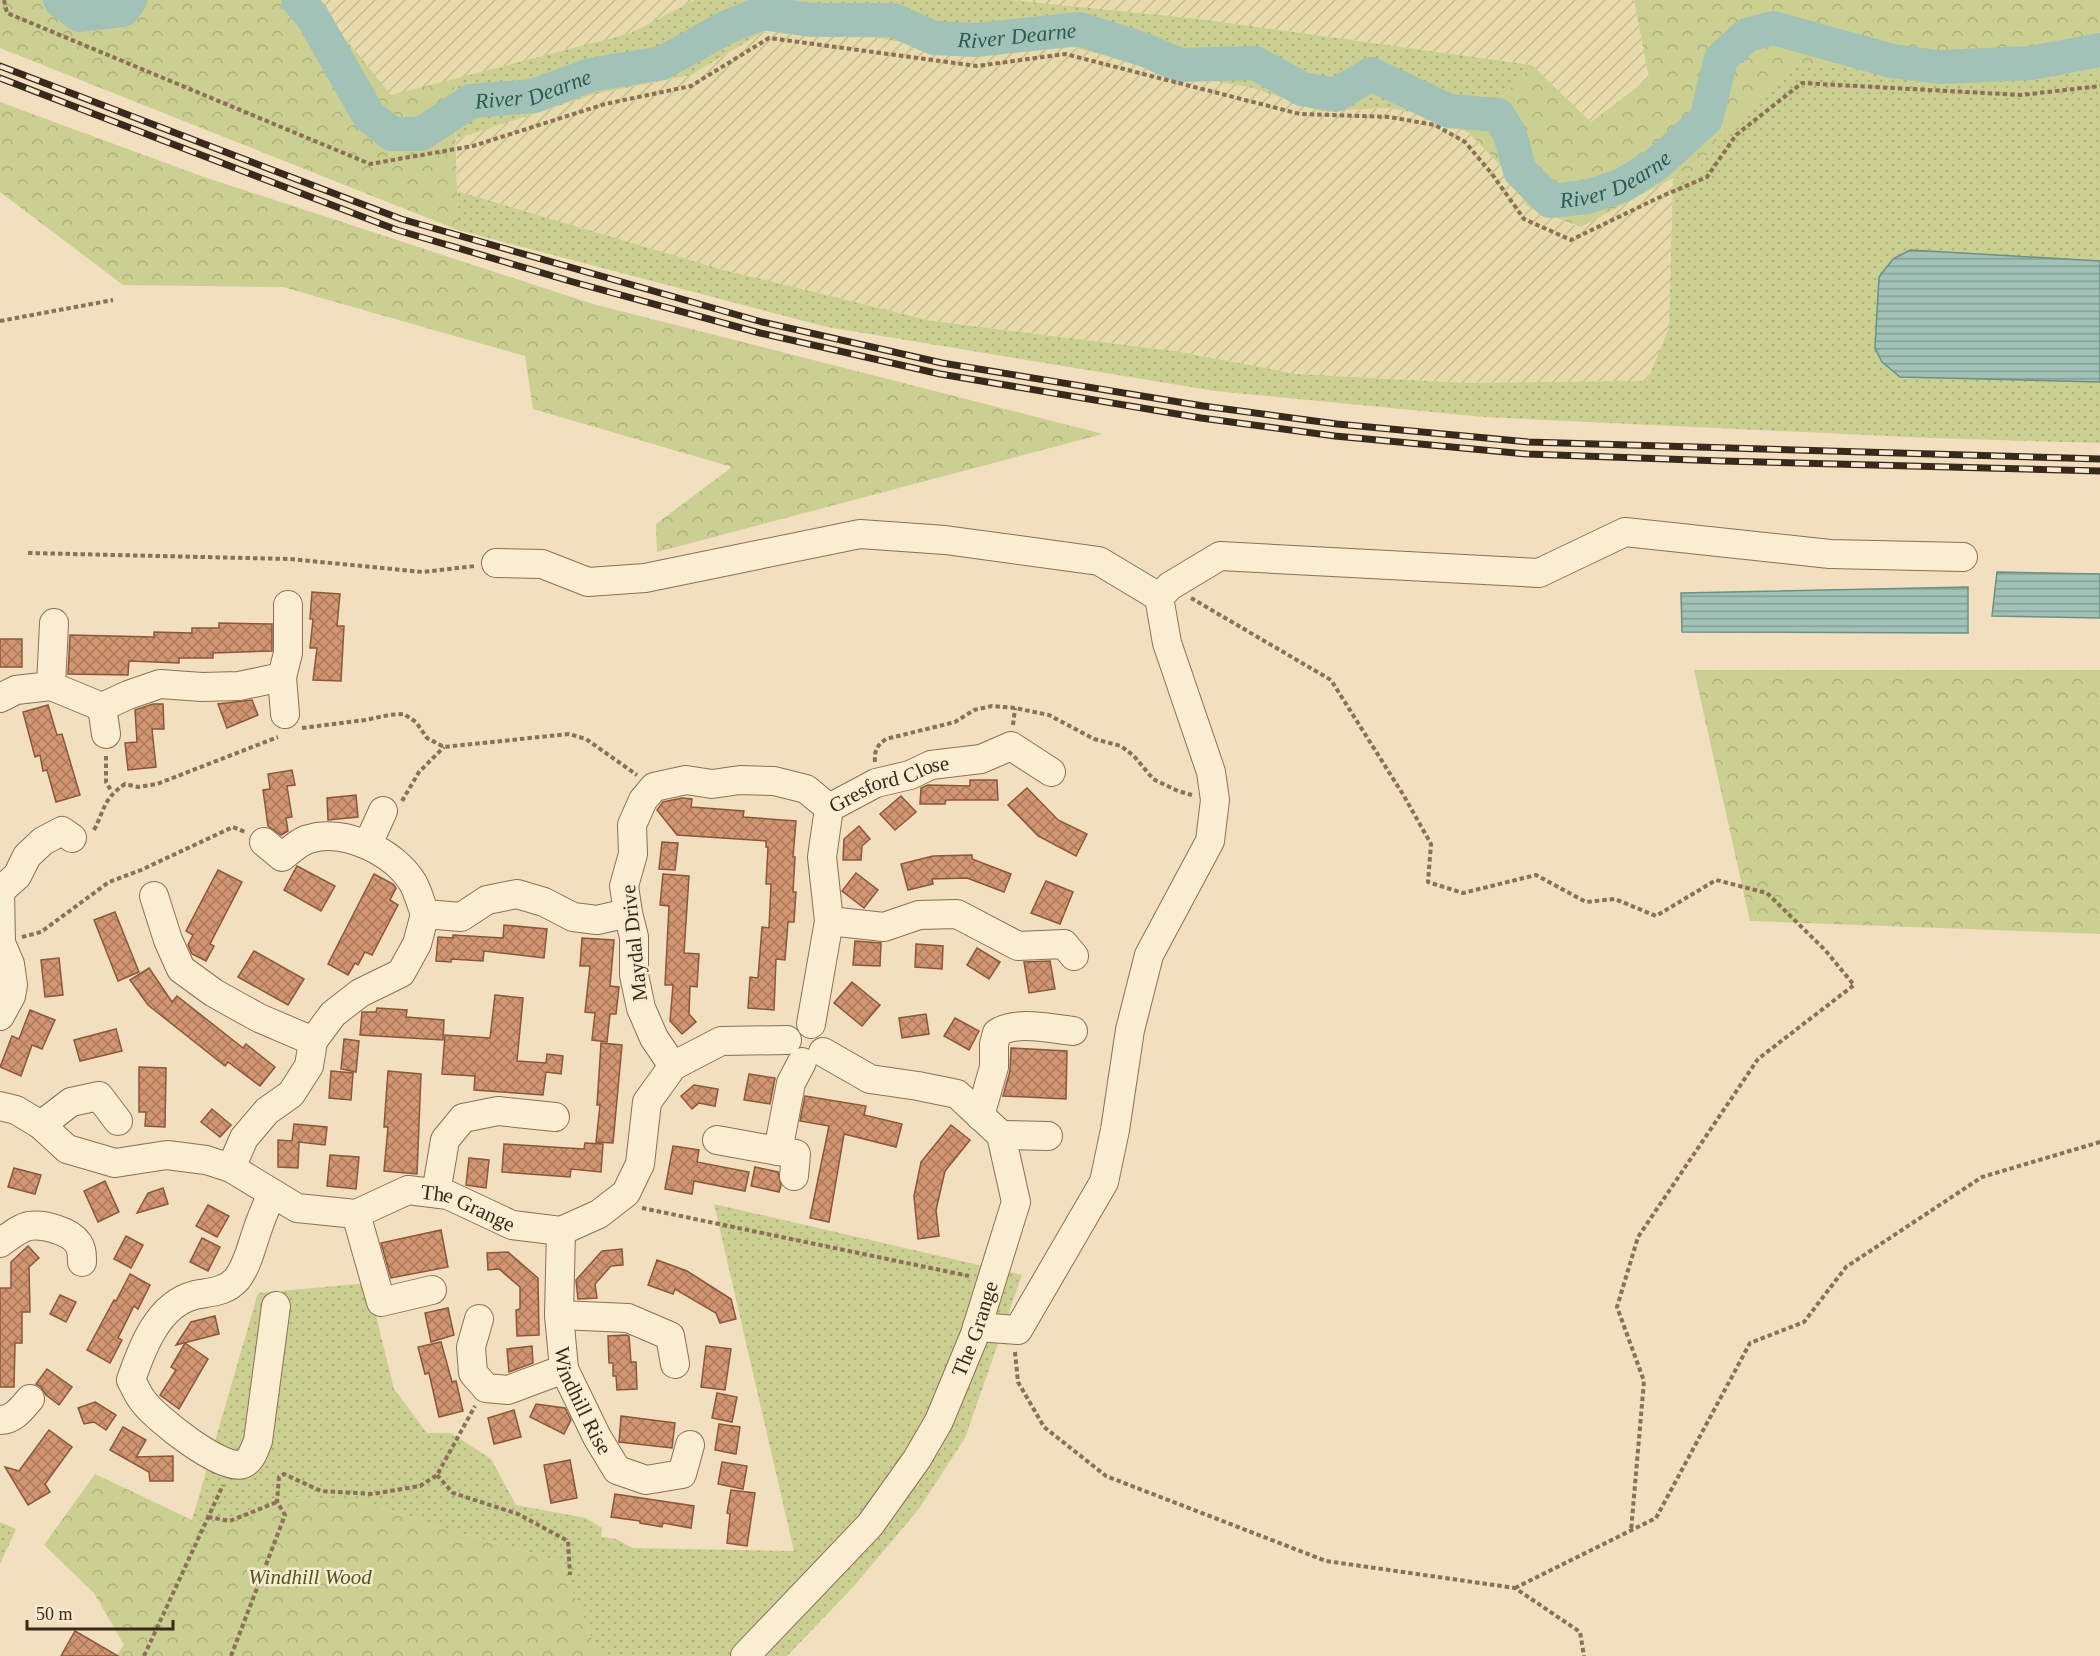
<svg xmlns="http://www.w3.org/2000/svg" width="2100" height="1656" viewBox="0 0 2100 1656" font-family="'Times New Roman',serif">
	<defs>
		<pattern id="farmland-furrows" width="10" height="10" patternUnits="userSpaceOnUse" patternTransform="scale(1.5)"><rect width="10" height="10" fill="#e7dbac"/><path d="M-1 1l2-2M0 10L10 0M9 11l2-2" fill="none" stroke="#c7bc93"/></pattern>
		<pattern id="grass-dots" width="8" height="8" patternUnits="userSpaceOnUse" patternTransform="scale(1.5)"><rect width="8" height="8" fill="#cbcf92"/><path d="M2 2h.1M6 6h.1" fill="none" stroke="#afb27d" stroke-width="1.8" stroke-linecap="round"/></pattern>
		<pattern id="forest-crowns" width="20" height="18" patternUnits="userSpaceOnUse" patternTransform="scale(1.5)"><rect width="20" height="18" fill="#cbcf92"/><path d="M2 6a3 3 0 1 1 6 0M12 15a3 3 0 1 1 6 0" fill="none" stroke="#afb27d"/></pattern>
		<pattern id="water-rules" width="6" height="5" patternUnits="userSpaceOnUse" patternTransform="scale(1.5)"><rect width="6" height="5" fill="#a2c2b7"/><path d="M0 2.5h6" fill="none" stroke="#859e94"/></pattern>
		<pattern id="building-cross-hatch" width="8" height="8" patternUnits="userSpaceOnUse" patternTransform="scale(1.5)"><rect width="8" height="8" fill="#d29572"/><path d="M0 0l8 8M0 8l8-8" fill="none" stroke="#ab7a5d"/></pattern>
	</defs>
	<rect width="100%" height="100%" fill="#f1dfbf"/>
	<g fill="url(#farmland-furrows)">
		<path d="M314,0H695L631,33L391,96Z"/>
		<path d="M1011,0H1634L1649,78L1591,122L1532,65L1199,19Z"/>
		<path d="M766,30L878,38L977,56L1067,46L1176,74L1253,88L1320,111L1388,108L1438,117L1469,133L1501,166L1529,207L1580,227L1673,178L1669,328L1647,381L1465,383L1296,374L1174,351L932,321L720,269L457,191L456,139L595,94L691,75Z"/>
	</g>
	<g fill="url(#grass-dots)">
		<path d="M695,0H1011L1199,19L1532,65L1469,133L1438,117L1388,108L1320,111L1253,88L1176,74L1067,46L977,56L878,38L766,30L691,75L595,94L456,139L454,79L631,33Z"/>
		<path d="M1797,65L2005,79L2100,69V443L1931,438L1484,417L1215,391L827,327L458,230L457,191L720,269L932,321L1174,351L1297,374L1465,383L1647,381L1669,328L1673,178L1697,171L1720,134Z"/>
		<path d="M714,1204L1022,1275L965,1438L918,1510L854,1586L787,1656H599L560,1561L441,1528L362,1501L294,1497L230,1526L192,1520L258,1293L368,1283L394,1389L427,1433H451L491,1459L516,1505L586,1518L602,1528L601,1537L616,1539L633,1548L794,1551Z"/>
		<path d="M0,1522L16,1529L0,1564Z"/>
	</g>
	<g fill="url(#forest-crowns)">
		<path d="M0,0H77L83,7L88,0H314L391,95L454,79L458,230L0,48Z"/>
		<path d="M1634,0H2100V69L2005,79L1797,65L1720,134L1697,171L1673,178L1581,227L1528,207L1501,166L1469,133L1532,65L1591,122L1649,78Z"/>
		<path d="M0,102L201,176L593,304L1103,434L657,552L656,524L732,467L533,409L525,356L283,287L123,285L0,192Z"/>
		<path d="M2100,670V934L1750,921L1694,670Z"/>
		<path d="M95,1474L192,1520L230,1525L294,1497L362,1501L441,1528L560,1561L599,1656H116L124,1645L94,1593L44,1545Z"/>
	</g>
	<g fill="url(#water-rules)" stroke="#699185" stroke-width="1.5">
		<path d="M1910,250L2100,261V382L1900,377L1882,362L1875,348L1879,277L1893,259Z"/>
		<path d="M1997,572L2100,574V618L1992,616Z"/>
		<path d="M1968,587V633L1682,632L1681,593Z"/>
	</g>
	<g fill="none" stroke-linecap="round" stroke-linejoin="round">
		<g stroke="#a2c2b7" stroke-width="34">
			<path d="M60,0L79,15L123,10L130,0"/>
			<path id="s1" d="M298,0L312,16L369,116L392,134H421L471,101L534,96L590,75L662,63L725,28L762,13L811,20H893L934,38L976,40L1079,29L1145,50L1179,65L1255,63L1302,89L1336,95L1371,74L1449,111L1498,115L1510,134L1520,171L1550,201L1587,197L1623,185L1658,163L1706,119L1721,59L1747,35L1773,28L1892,61L1939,67L2031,63L2100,50"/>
		</g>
	</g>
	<g fill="url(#building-cross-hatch)" stroke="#8b573a" stroke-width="1.5">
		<path d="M312,592L340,594L337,626H344L341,681L313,680L317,648H310L313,619H310Z"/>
		<path d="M219,623L272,624V651L213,653V658H179V663L129,661L128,675L68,674L70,635L154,637V632L192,633V628H219Z"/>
		<rect x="0" y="639" width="22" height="28"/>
		<path d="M252,700L258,715L227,728L218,704Z"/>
		<path d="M153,704H163L164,729H152L156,767L128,770L125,743L137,742L135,710Z"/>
		<path d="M48,705L57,735L62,734L80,795L56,802L47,770L43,771L40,755L35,757L23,712Z"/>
		<path d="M292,770L295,785L287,786L292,817L286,818L288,831L281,835L268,826L263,790L270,789L268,774Z"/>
		<path d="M970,780H997L998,800H946L945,804H920L921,788L928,785L970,786Z"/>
		<path d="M1027,788L1058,820L1087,834L1076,856L1038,836L1008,805Z"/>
		<path d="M356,795L358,817L328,820L327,798Z"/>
		<path d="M901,796L916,812L895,830L880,814Z"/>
		<path d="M682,798L692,799L691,807L744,811L743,817L796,821L793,857H795L793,892H796L794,922H788L785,960L776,959L774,1010L748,1008L750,977L758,978L762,927L769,928L771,884H766L768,847H766V841L677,835L657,810L663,802Z"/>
		<path d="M859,826L870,839L862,846L861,860H843L844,839Z"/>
		<path d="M662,842L678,843L675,870L659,869Z"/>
		<path d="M972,855V859L1011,874L1004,892L967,878L932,879L933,884L908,890L901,864L933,856Z"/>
		<path d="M297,866L335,886L321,911L284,890Z"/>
		<path d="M218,870L242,882L210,944L214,946L206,961L192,954L188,945L193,935L186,931Z"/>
		<path d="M856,873L878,890L864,908L842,891Z"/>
		<path d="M374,874L393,884L396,888L390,900L398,905L372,955L365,952L358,965L355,963L348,975L328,964Z"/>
		<path d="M663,874L689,876L684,953L699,954L697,987L690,986L689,1014L696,1022L682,1034L670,1021L673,985H665L669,906L660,905Z"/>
		<path d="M1046,881L1073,892L1060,924L1031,913Z"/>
		<path d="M115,912L139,972L118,981L94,920Z"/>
		<path d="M504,925L547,929L544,958L484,951L483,961L451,959V962L436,961L438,937L453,938V935L503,938Z"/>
		<path d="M582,938L614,940L610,986L619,987L616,1014H610L607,1042L592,1040L595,1013L585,1012L590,966H580Z"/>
		<path d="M855,941L881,943L880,966L853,965Z"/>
		<path d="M916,944L943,946L942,969L915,967Z"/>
		<path d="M977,948L1000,962L989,979L967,965Z"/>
		<path d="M254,951L304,979L288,1005L238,977Z"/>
		<path d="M59,958L63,995L45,997L41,960Z"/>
		<path d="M1050,961L1055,989L1029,993L1024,962Z"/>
		<path d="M149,968L172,1002L177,996L243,1048L246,1044L275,1067L260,1086L228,1062L225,1066L148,1005L130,980Z"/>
		<path d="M852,982L880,1005L862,1026L834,1003Z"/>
		<path d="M495,995L523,998L517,1061L546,1063L547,1054L563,1056L561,1074L546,1072L543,1095L474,1090L475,1076L442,1074L445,1035L490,1038Z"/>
		<path d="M377,1008L407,1010L406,1017L444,1020L443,1040L360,1035L362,1012H376Z"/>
		<path d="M30,1010L55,1020L42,1049L32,1045L21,1076L0,1067L12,1036L19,1039Z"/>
		<path d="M926,1014L929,1034L902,1038L899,1018Z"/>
		<path d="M955,1018L979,1031L969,1050L944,1036Z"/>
		<path d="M116,1029L122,1051L80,1061L74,1040Z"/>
		<path d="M344,1039L359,1041L356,1072L341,1069Z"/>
		<path d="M601,1043L622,1045L613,1143L596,1142L600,1105H597Z"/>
		<path d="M1011,1048L1067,1051L1066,1099L1003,1096L1010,1071Z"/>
		<path d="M139,1067L166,1068L165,1127L145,1126L146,1112H139Z"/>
		<path d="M331,1071L353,1073L351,1100L329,1098Z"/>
		<path d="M388,1071L421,1074L417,1174L384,1171L388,1127H384Z"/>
		<path d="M749,1074L775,1078L770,1104L744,1100Z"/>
		<path d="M694,1085L718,1089L715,1106L699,1103L692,1109L681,1096Z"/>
		<path d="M805,1096L866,1106L864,1115L902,1124L896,1147L844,1134L829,1222L810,1218L829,1126L800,1121Z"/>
		<path d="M212,1109L231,1125L220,1137L201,1122Z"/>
		<path d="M294,1124L327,1127L325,1145L299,1142L298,1168L278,1167V1140L292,1141Z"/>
		<path d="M951,1125L970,1140L945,1171L936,1210L939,1236L918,1239L914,1196L921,1162Z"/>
		<path d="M585,1143L603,1144L601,1172L571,1169L570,1177L502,1172L504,1144L584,1149Z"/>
		<path d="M673,1146L699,1150L697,1162L749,1172L745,1191L694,1181L692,1194L665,1189Z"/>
		<path d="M330,1155L359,1157L356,1189L327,1186Z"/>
		<path d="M469,1158L489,1160L486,1188L466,1185Z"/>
		<path d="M755,1167L778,1172L781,1185L779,1192L751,1186Z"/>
		<path d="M14,1168L41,1175L35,1194L8,1187Z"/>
		<path d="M105,1181L119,1212L98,1222L84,1191Z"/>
		<path d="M163,1188L168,1204L137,1213L148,1193Z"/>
		<path d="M208,1205L229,1216L217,1237L196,1226Z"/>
		<path d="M441,1230L448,1267L391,1278L381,1243Z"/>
		<path d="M126,1236L143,1245L131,1268L114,1259Z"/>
		<path d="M202,1238L220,1247L208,1271L190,1262Z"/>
		<path d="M28,1246L39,1258L29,1267L30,1312H22V1343H15L14,1387H0V1288H11V1262Z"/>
		<path d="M622,1249L623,1265L611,1266L595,1284L597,1298L578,1299L576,1280L602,1251Z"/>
		<path d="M508,1252L538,1278L539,1335L517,1336L516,1310L520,1309V1287L499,1269L488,1270L487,1253Z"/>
		<path d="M657,1260L687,1271L731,1299L736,1319L720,1323L716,1313L675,1289L673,1294L648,1285Z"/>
		<path d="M130,1274L150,1285L138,1309L134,1306L118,1338L122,1340L110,1363L87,1350L114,1300L116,1301Z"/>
		<path d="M60,1295L76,1302L66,1322L50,1314Z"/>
		<path d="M448,1308L454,1335L431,1342L425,1313Z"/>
		<path d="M215,1316L219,1334L176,1345L191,1322Z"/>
		<path d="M626,1335L629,1336L631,1362H636L637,1389L617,1390L616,1376H613V1363H609L608,1336Z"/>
		<path d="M441,1342L452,1382L456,1381L463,1411L439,1417L429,1373L425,1374L418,1347Z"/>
		<path d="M185,1343L208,1359L179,1409L160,1395L176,1370L171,1367Z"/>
		<path d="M532,1346L533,1363L509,1372L507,1349Z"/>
		<path d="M706,1346L731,1349L725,1390L701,1387Z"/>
		<path d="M47,1369L72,1387L59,1405L46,1395L41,1387L36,1384Z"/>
		<path d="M717,1393L737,1397L732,1422L712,1418Z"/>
		<path d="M95,1402L116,1415L106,1430L94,1422L84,1424L78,1408Z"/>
		<path d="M536,1404L565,1408L571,1420L564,1434L530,1417Z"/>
		<path d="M514,1410L521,1437L494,1444L488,1418Z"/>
		<path d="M621,1416L675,1423L672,1448L619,1442Z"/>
		<path d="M719,1424L740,1427L736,1454L715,1450Z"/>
		<path d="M123,1427L146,1440L136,1457L173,1456V1481H150L149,1472L110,1450Z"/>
		<path d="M49,1430L72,1447L45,1484L50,1492L28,1505L5,1467L19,1471Z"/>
		<path d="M570,1460L577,1498L551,1503L544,1465Z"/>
		<path d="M722,1462L747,1466L743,1489L718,1484Z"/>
		<path d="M731,1490L755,1493L747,1546L727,1543L730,1514L727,1513Z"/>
		<path d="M615,1494L694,1506L691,1528L663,1523L662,1527L640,1523V1521L611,1517Z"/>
		<path d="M75,1631L118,1656H61Z"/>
	</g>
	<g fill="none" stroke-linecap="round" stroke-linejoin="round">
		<defs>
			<g id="minor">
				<path d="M496,563L542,564L588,582L645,578L860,534L945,540L1099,561L1159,597"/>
				<path d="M282,677L288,653V605"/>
				<path d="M51,686L54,623"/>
				<path d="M0,698L16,690L51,686L102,707L128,695L160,684L202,687L239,686L282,677L285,714"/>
				<path d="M102,707L106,734"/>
				<path d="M264,842L282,857C290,851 300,841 309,839C344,828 395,852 413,883C418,892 421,904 425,914"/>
				<path d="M368,844L383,811"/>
				<path d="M154,896L168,940L181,969L214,993L259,1018L313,1041"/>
				<path d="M425,914L461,917L487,900L517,894L544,902L573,917L597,920L628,913"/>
				<path d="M829,921L884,927L919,915L957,914L1018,946L1064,944L1074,956"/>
				<path d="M0,1016L11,996L13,985L10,964L1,943L0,891L17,876L27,856L43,841L62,831L72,838"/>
				<path id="s2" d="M811,1024L829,921L822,857L829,808L876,783L910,775L931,765L981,759L1011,746L1051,772"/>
				<path d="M673,1066L654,1038L641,1008L634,975V937L628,913L624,886L633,854L632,825L643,800L654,787L686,780L712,784L740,780L774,781L806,789L829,808"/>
				<path id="s3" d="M0,1106L16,1110L41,1125L67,1149L115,1163L167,1155L206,1160L231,1168L297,1208L356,1214L408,1190L448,1195L512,1225L561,1231L599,1214L626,1193L640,1164L647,1102L673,1066L721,1041L787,1040"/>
				<path d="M980,1116L994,1067V1044L997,1033C1016,1020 1052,1029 1073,1031"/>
				<path d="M41,1125L71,1102L99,1096L118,1121"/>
				<path d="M1001,1135L1048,1136"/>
				<path d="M717,1140L778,1151L791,1083L802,1062"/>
				<path d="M778,1151L796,1154L794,1176"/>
				<path d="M231,1168L244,1138L267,1111L291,1094L309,1066L313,1041L333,1014L360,993L401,973L417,944L425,914"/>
				<path d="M272,1193C267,1205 262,1216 258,1228C252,1244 248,1265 237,1279C226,1292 210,1292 195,1295C158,1304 142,1348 131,1380C135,1387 138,1395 143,1401C154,1417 224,1473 243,1464C252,1460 254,1450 258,1441L276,1306"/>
				<path d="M436,1193L445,1140L463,1118L498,1111L555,1117"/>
				<path d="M356,1214L381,1302L432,1290"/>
				<path id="s4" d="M561,1231L559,1315L564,1369L597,1437L617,1470L646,1480L682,1474L690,1445"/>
				<path d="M0,1243C9,1237 19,1228 29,1226C44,1224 70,1231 78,1243C82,1249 82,1255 82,1262"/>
				<path d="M559,1315L628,1318L670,1336L675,1364"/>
				<path d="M479,1319L471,1347L473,1373L486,1388L508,1390L564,1369"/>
				<path d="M977,1327L1018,1330L1104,1182L1115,1130L1130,1030L1149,955L1210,841L1215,800L1211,772L1167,643L1159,597L1170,586L1220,556L1539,573L1625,532L1830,554L1963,557"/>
				<path d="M0,1420C14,1420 22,1408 30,1399"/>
				<path id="s5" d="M745,1656L870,1525L917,1459L939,1421L975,1334L1016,1202L1001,1135L957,1094L918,1086L870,1079L823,1052"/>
			</g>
		</defs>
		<use href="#minor" stroke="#8b6f56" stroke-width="30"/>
		<g stroke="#8b6f56" stroke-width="4" stroke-dasharray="4.5 3" stroke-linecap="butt">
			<path d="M4,0L7,13L370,164L473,146L605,104L691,86L769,38L977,66L1065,54L1300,114L1389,117L1435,125L1465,142L1492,174L1524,219L1571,240L1660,197L1707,177L1736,135L1802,83L2021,95L2100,86"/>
			<path d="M0,321L113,300"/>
			<path d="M28,553L290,559L423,572L475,566"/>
			<path d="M1191,598L1331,680L1404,796L1431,844L1428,882L1463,893L1536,875L1586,902L1615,899L1656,916L1716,880L1767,893L1825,950L1854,985L1758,1059L1638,1237L1617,1307L1644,1381L1631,1531"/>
			<path d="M1013,725L1015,708"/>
			<path d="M302,728L365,720L389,715L404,714L416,722L427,738L444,747L569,734L586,739L637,775"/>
			<path d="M106,756V782L112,792"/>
			<path d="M875,762C874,751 877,745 886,739L955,722L974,710L992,706L1015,708L1049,715L1094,739L1121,746L1134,756L1153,779L1178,791L1192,795"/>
			<path d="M402,801L419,772L444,747"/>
			<path d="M94,830C105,809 103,799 125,784L138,787L157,784L278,737"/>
			<path d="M22,937L41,932L109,882L141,870L233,827L245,832"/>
			<path d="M642,1208L969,1276"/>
			<path d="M1015,1352L1018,1382L1044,1427L1106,1476L1326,1561L1515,1588L1580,1632L1584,1656"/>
			<path d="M437,1475L453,1493L518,1514L568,1541L570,1575"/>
			<path d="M208,1517L230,1521L277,1502"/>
			<path d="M1515,1588L1656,1518L1750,1343L1804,1322L1846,1267L1982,1177L2100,1142"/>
			<path d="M144,1656L223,1485"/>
			<path d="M231,1656L285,1515L277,1502L279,1477L284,1474L321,1491L373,1494L420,1486L437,1475L475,1406"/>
		</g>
		<use href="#minor" stroke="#fbedd2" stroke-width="28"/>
		<defs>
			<g id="rail">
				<path d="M0,66L401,219L762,322L942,363L1203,406L1337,424L1528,442L2100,459"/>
				<path d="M0,78L397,230L573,282L760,333L940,374L1201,418L1335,436L1527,454L1722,461L2100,471"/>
			</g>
		</defs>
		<use href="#rail" stroke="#39281c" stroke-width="7"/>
		<use href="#rail" stroke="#f8eacf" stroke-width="4.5" stroke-dasharray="14" stroke-linecap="butt"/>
	</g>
	<g text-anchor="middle" stroke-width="5" stroke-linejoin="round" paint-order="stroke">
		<g font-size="21" fill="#39281c" stroke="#f8eacf">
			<text dy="7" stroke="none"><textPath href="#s2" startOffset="284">Gresford Close</textPath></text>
			<text transform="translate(634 943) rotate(-96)" y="7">Maydal Drive</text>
			<text dy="7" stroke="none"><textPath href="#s3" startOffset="506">The Grange</textPath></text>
			<text dy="7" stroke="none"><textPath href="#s5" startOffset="405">The Grange</textPath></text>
			<text dy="7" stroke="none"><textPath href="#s4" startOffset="174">Windhill Rise</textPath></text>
		</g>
		<g font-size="21" font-style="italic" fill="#4c5721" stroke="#f8eacf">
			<text x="310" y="1584">Windhill Wood</text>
		</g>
		<g font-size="22" font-style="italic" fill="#2a5a54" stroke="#f8eacf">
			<text dy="8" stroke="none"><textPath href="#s1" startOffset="822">River Dearne</textPath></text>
			<text dy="8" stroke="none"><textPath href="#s1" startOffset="318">River Dearne</textPath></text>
			<text dy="8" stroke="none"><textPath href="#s1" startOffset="1504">River Dearne</textPath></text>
		</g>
	</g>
	<path d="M27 1620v9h146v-9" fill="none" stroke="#39281c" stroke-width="3"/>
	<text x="36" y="1620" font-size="18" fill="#39281c" stroke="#f8eacf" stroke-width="4.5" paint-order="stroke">50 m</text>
</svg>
